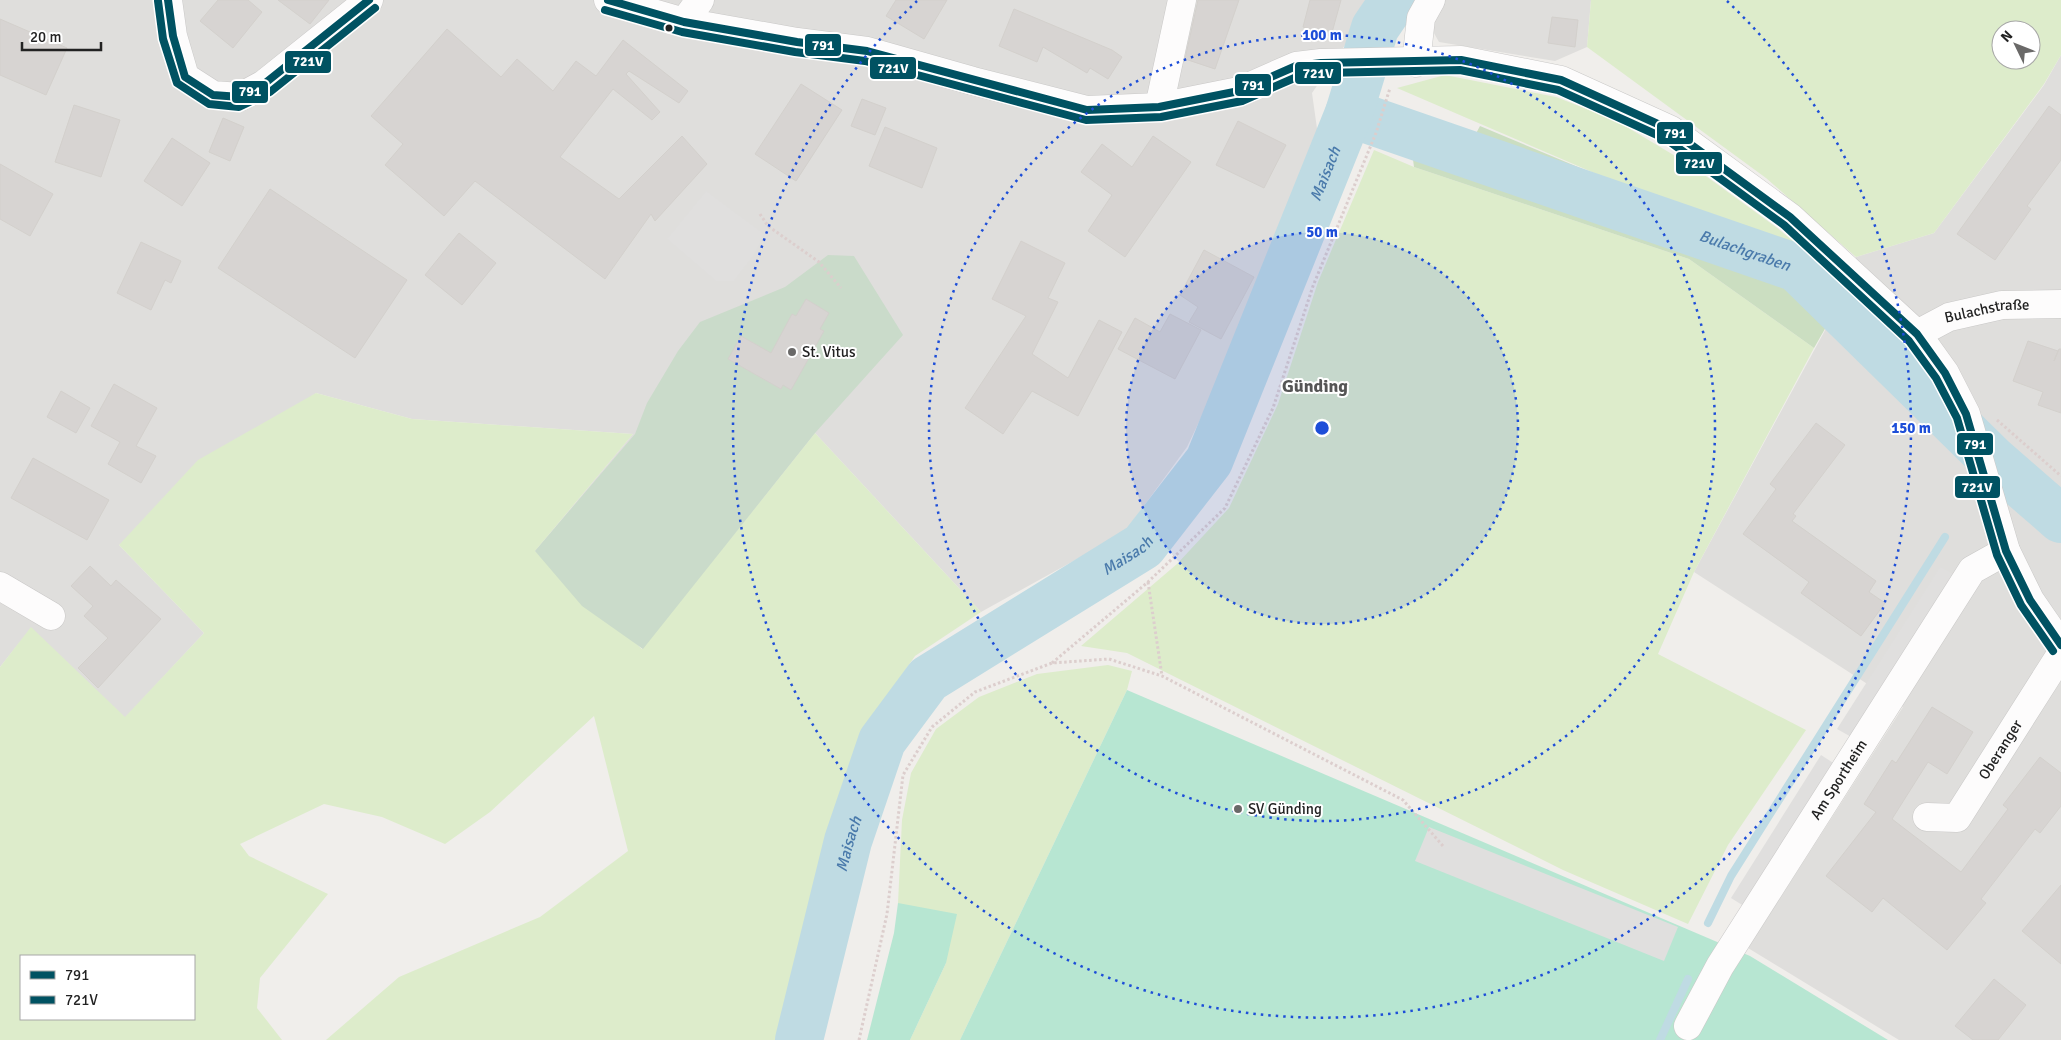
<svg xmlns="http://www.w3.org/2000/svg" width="2061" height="1040" viewBox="0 0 2061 1040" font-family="Signika,sans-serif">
	<rect width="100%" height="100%" fill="#f0eeeb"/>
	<g fill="#dfdedc">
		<path d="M0,0H1376L1312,93L1322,164L1187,447L1124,533L981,612L815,433L643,649L535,551L633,434L412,419L316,393L119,545L204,633L125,718L31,628L0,667Z"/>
		<path d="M1439,0H1591L1587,47L1555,61L1439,42L1430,26Z"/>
		<path d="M2061,55V1040H1899L1748,948L1903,707L1694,572L1842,299L1856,257L1934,233L2044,85Z"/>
	</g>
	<g fill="#ddeccb" fill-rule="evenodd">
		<path d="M1591,0H2061V55L2044,84L1934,233L1856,257L1766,178L1587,47ZM2001,30H2031V60H2001Z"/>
		<path d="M1445,75L1556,97L1615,120L1692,166L1776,227L1847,285L1842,299L1784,250L1657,200L1397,88Z"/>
		<path d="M1374,150L1414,167L1689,259L1814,348L1694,572L1658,654L1806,730L1728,845L1688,924L1563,870L1127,653L1081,646L1177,564L1229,508L1278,404L1318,282Z"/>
		<path d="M316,393L412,419L633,434L535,551L642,649L815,433L981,612L915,656L873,717L841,788L780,1040H326L399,977L540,917L628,851L594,716L490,812L445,844L382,817L324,804L240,844L249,856L328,894L260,978L257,1008L282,1040H0V667L31,627L125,717L204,633L119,545L198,460ZM21,956H194V1019H21Z"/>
		<path d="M1108,665L1132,671L1127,690L960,1040H910L946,963L898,903L902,820L911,773L936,729L979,697L1037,674Z"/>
	</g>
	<path fill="#cbdec1" d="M1480,126L1657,200L1784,250L1842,299L1814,348L1689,259L1414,167L1411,145L1472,141Z"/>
	<path fill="#cadbca" d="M828,255L854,256L903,335L815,433L643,649L582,606L535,551L635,434L647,403L678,351L700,322L785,287Z"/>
	<g fill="#b7e6d2">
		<path d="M1127,690L1750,956L1888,1040H960Z"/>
		<path d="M898,903L957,914L946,963L910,1040H867L894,933Z"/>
	</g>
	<g fill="#e0dfde">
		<path d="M706,191L764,234L753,256L734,281H716L667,239Z"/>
		<path d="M1940,567L1957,576L1855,739L1837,729Z"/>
		<path d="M1821,755L1838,766L1747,908L1731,898Z"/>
		<path d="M1429,827L1678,927L1664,961L1415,861Z"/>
	</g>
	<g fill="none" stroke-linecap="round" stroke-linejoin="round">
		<g stroke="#bfdbe3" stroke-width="8">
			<path d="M1708,923L1731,876L1945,537"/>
			<path d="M1660,1040L1688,979"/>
		</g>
		<g stroke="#bfdbe3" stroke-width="48">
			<path id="s1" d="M1349,113L1797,268L1993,460L2061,519"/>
			<path id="s2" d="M799,1040L848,841L882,741L928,679L1143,546L1209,461L1349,113L1375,28L1394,0"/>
		</g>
	</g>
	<g fill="#d7d4d2" stroke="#d3d0cc">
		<path d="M218,0H248L262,12L233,48L200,21Z"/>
		<path d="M278,0H329L310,24Z"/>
		<path d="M896,0H947L924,39L886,16Z"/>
		<path d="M1198,0H1239L1215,69L1185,59Z"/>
		<path d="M1310,0H1341L1331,36L1303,27Z"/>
		<path d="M1014,9L1112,50L1122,57L1108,79L1090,68L1087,73L1043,47L1037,62L999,46Z"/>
		<path d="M1552,17L1578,20L1575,47L1548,43Z"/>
		<path d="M0,19L67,48L46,95L0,75Z"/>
		<path d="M447,29L501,77L517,59L553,91L576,61L596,76L623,40L688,91L679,103L629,71L626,74L660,112L652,120L613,89L560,157L619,199L682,136L707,164L655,221L651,214L605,279L475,181L444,216L385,165L403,144L371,116Z"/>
		<path d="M801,84L842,110L796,181L755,154Z"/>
		<path d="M862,99L886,108L875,135L851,126Z"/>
		<path d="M74,105L120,120L101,177L55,162Z"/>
		<path d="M2049,106L2061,115V160L2027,206L2031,209L1995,260L1957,234Z"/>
		<path d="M223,118L244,127L230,161L209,152Z"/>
		<path d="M1238,121L1286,145L1264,188L1216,165Z"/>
		<path d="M885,127L937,148L922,188L869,166Z"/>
		<path d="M1153,136L1191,162L1125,257L1088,231L1112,195L1081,172L1102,144L1132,167Z"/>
		<path d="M172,138L210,163L182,206L144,181Z"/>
		<path d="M0,164L53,194L30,236L0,219Z"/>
		<path d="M270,189L407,280L355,358L218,268Z"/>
		<path d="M459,233L496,263L462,305L425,275Z"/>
		<path d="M1021,241L1065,263L1048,298L1058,302L1032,354L1068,378L1099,320L1122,332L1078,416L1032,391L1003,434L965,408L1026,316L992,299Z"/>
		<path d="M141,242L181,261L171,283L165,280L151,310L117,293Z"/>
		<path d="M1204,250L1254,277L1221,339L1189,322L1198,307L1180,295Z"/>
		<path d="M806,299L829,313L820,329L824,331L791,390L783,385L781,389L728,359L741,336L771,353L792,314L796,316Z"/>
		<path d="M1170,314L1201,330L1175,379L1118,349L1135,318L1160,332Z"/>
		<path d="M2028,341L2058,351L2054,361L2059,349H2061V413L2038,405L2043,392L2013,381Z"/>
		<path d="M114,384L157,408L136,446L156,456L141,483L108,464L120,442L91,426Z"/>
		<path d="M61,391L90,408L76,433L47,417Z"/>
		<path d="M1816,423L1845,445L1793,514L1796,516L1792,521L1876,581L1869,592L1885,603L1861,636L1801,593L1809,582L1743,534L1776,489L1770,484Z"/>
		<path d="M33,458L109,500L87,540L11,498Z"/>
		<path d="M90,566L111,586L116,580L161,619L98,688L78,668L108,638L84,616L93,606L71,586Z"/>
		<path d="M1932,707L1973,732L1947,774L1928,762L1892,819L1961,872L2008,809L2003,805L2040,757L2061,773V806L2040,833L2035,829L1981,899L1986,903L1947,950L1883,898L1872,912L1826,876L1876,812L1864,804L1892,760L1896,763Z"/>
		<path d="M2061,885V964L2022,931Z"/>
		<path d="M1994,979L2026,1005L1998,1040H1973L1955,1026Z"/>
	</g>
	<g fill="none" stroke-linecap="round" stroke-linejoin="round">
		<defs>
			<g id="minor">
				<path d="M168,0L173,36L185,77L213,95L240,97L264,84L369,0"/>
				<path d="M608,0L684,22L797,42L867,51L973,81L1087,110L1159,107L1239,91L1296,66L1321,63L1461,60L1561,80L1671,130L1790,217L1917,334L1945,373L1966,414L2006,551L2030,600L2061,645"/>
				<path d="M684,22L700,0"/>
				<path d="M1416,63L1421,18L1431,0"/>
				<path d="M1159,107L1182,0"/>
				<path id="s3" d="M1917,334L1949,317L2002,305L2061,304"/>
				<path d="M0,586L51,616"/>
				<path id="s4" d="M1927,817L1957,818L2061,654"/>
				<path id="s5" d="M1688,1026L1720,966L1972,570L2006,551"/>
			</g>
		</defs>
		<use href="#minor" stroke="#c9c8c7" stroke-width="29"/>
		<g stroke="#dccecd" stroke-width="3" stroke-dasharray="2.5 2.5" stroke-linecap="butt">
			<path d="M760,214L768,226L819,262L841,288"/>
			<path d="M1997,420L2061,476"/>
			<path d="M1148,582L1162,676"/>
			<path d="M1052,663L1148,582L1225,508L1273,408L1313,286L1376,133L1390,88"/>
			<path d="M859,1040L887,914L903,775L932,727L975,692L1052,663L1109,659L1162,676L1403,800L1443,846"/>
		</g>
		<use href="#minor" stroke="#fdfcfc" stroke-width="28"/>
		<defs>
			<g id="bus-1">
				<path d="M168,0L173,36L185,77L213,95L240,97L264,84L369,0"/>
				<path d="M608,0L684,22L797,42L867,51L1087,110L1159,107L1239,91L1296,66L1321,63L1461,60L1561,80L1671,130L1790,217L1917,334L1945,373L1966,414L2006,551L2030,600L2061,645"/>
			</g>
			<g id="bus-2">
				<path d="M158,1L163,39L177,83L209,104L239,107L270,92L375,8"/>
				<path d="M605,10L682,32L795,52L865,61L1086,120L1161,117L1242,101L1299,76L1322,73L1460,70L1558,90L1666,139L1784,225L1909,341L1936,378L1957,418L1997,555L2021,605L2053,651"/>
			</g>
		</defs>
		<use href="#bus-1" stroke="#fff" stroke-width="11"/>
		<use href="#bus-2" stroke="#fff" stroke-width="11"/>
		<use href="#bus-1" stroke="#005262" stroke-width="8"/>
		<use href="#bus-2" stroke="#005262" stroke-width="8"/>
	</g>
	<circle cx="1322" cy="428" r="196" fill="#1d4ed8" fill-opacity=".12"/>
	<g fill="none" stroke="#1d4ed8" stroke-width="2.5" stroke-dasharray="2.5 5">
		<circle cx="1322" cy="428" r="196"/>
		<circle cx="1322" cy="428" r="393"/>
		<path d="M1727 1A589 589 0 1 1 917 1"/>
	</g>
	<circle fill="#222" stroke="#fff" stroke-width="2" cx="669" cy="28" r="4.5"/>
	<g fill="#6a6968" stroke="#fff" stroke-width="2">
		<circle cx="792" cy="352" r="5"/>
		<circle cx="1238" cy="809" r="5"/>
	</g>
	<g text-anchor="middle" stroke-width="4" stroke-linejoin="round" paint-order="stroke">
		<g font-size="15" fill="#222" stroke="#fff">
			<text dy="5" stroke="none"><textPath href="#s3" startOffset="75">Bulachstraße</textPath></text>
			<text dy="5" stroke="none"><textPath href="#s4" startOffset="111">Oberanger</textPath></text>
			<text dy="5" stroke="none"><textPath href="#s5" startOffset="289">Am Sportheim</textPath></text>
		</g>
		<g font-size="15" fill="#222" stroke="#fff" text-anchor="start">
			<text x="802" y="357">St. Vitus</text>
			<text x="1248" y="814">SV Günding</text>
		</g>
		<g font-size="16" font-style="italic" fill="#4a7aab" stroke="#fff">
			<text dy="6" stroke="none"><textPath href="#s2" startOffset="1058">Maisach</textPath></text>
			<text dy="6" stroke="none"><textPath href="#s1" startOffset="419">Bulachgraben</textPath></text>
			<text dy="6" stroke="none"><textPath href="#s2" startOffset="622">Maisach</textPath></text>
			<text dy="6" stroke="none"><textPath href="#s2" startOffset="202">Maisach</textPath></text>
		</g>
		<g font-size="18" font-weight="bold" fill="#555" stroke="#fff">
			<text x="1315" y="392">Günding</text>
		</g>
	</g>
	<circle cx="1322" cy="428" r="8" fill="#1d4ed8" stroke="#fff" stroke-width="2.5"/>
	<g font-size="15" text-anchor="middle" font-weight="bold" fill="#1d4ed8" stroke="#fff" stroke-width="4" stroke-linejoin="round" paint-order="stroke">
		<text x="1322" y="40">100 m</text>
		<text x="1322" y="237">50 m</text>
		<text x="1911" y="433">150 m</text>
	</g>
	<g stroke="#fff" stroke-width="2">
		<rect x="804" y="33" width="38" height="24" rx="5" fill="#005262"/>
		<rect x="284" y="50" width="48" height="24" rx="5" fill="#005262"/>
		<rect x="869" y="56" width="48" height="24" rx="5" fill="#005262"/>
		<rect x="1294" y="61" width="48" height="24" rx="5" fill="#005262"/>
		<rect x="1234" y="73" width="38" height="24" rx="5" fill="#005262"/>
		<rect x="231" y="80" width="38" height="24" rx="5" fill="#005262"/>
		<rect x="1656" y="121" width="38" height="24" rx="5" fill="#005262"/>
		<rect x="1675" y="151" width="48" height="24" rx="5" fill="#005262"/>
		<rect x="1956" y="432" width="38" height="24" rx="5" fill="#005262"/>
		<rect x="1954" y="475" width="47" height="24" rx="5" fill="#005262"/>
	</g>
	<g font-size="14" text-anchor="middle" font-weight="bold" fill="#fff">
		<text x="823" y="50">791</text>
		<text x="308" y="66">721V</text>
		<text x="893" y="73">721V</text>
		<text x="1318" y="78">721V</text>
		<text x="1253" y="90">791</text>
		<text x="250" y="96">791</text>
		<text x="1675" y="138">791</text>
		<text x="1699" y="168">721V</text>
		<text x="1975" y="449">791</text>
		<text x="1977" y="492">721V</text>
	</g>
	<rect x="20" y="955" width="175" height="65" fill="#ffffff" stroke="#a7a7a7"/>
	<rect x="30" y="971" width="25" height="8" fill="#005262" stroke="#a7a7a7"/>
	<text x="65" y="980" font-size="15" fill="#222222">791</text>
	<rect x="30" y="996" width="25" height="8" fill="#005262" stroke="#a7a7a7"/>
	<text x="65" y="1005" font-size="15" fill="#222222">721V</text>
	<g transform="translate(2016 45) rotate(313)"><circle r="24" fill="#ffffff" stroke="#a7a7a7"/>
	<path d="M0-4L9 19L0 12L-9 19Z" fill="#6a6968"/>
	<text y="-8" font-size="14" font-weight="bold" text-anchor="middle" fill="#222222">N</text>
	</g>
	<path d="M22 42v8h79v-8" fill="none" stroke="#222222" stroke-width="2.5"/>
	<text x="30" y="42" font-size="15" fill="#222222" stroke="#ffffff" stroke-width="4" paint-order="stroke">20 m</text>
</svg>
